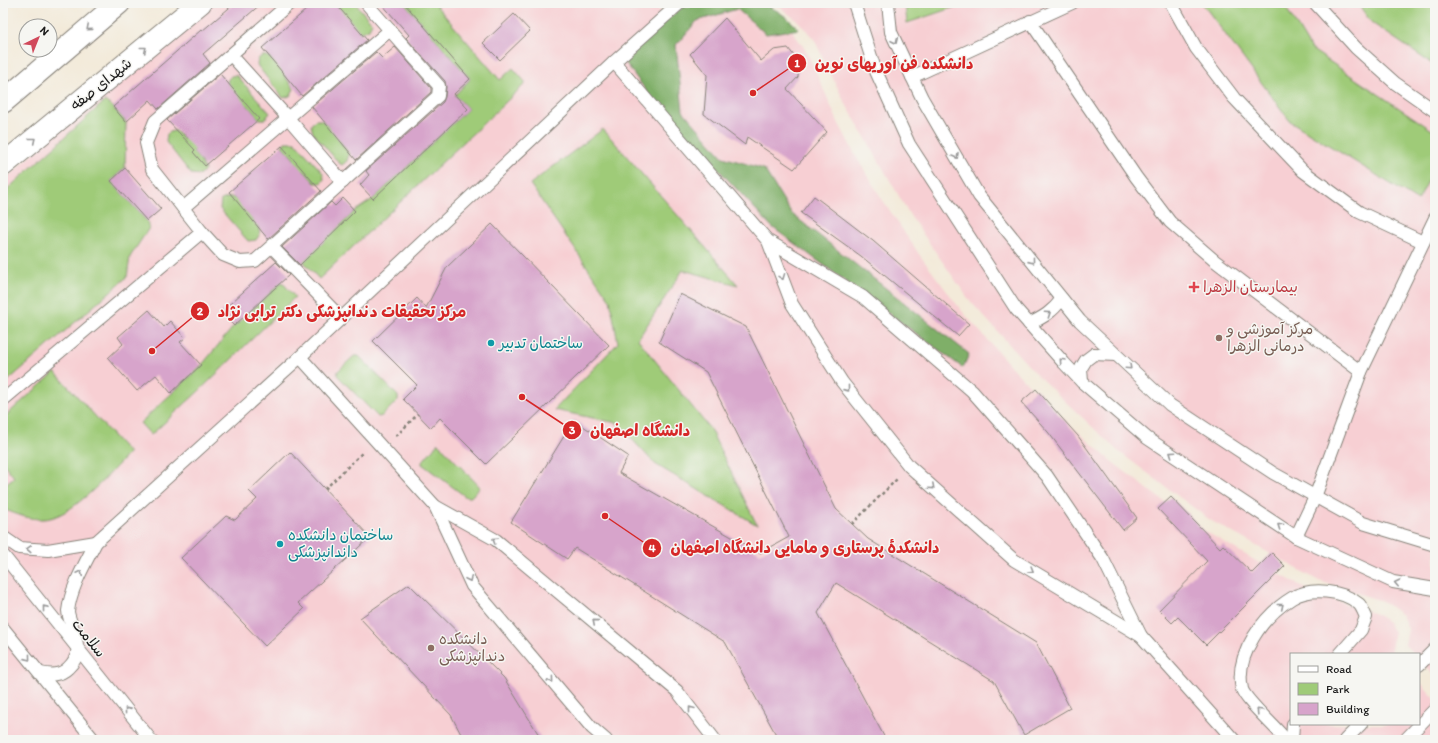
<svg xmlns="http://www.w3.org/2000/svg" width="1438" height="743" viewBox="0 0 1438 743" font-family="Itim,'Playpen Sans Arabic',sans-serif">
	<rect width="100%" height="100%" fill="#f6f6f2"/>
	<filter id="ink" filterUnits="userSpaceOnUse"><feTurbulence type="fractalNoise" baseFrequency=".025" numOctaves="2"/><feDisplacementMap in="SourceGraphic" scale="8" xChannelSelector="R" yChannelSelector="G"/><feConvolveMatrix kernelMatrix="1 2 1 2 8 2 1 2 1" color-interpolation-filters="sRGB"/></filter>
	<filter id="wash" filterUnits="userSpaceOnUse"><feTurbulence type="fractalNoise" baseFrequency=".012" numOctaves="4" result="noise"/><feDisplacementMap in="SourceGraphic" scale="16" xChannelSelector="R" yChannelSelector="G"/><feGaussianBlur stdDeviation="0.9" result="paint"/><feColorMatrix in="noise" values="0 0 0 0 0 0 0 0 0 0 0 0 0 0 0 0 0 1.4 0 .05"/><feComposite in="paint" operator="in"/></filter>
	<g filter="url(#wash)">
		<rect width="100%" height="100%" fill="#f3ead9"/>
		<g fill="#f7cfd3">
			<path d="M210,3H653L666,18L738,3L783,23L793,32L807,52L838,122L857,158L882,199L921,257L961,310L1015,371L1067,422L1111,461L1171,507L1203,530L1268,568L1312,592L1376,614L1388,622L1394,633L1391,650L1395,654H1291V724H1419V681L1435,699V740H3V181L63,127Z"/>
			<path d="M770,3H1435V676L1419,660V654H1414L1405,645L1408,629L1402,615L1382,601L1319,581L1210,520L1118,451L1036,374L970,301L911,217L843,99L814,39L798,21L782,9Z"/>
		</g>
		<g fill="#9fcb78" stroke="#5e744a">
			<path d="M336,3H355L372,23L369,29L360,33L349,20L284,75L294,89L290,96L283,98L257,65L258,59C265,52 270,57 276,64L339,7Z"/>
			<path d="M404,3H434L500,80L513,68L526,83L319,279L303,261L355,211L373,199L468,109L455,95L470,79Z"/>
			<path d="M905,3H967L907,23Z"/>
			<path d="M1202,3H1283L1311,49L1435,132V167L1418,201L1290,121Z"/>
			<path d="M1357,3H1427L1435,8V66L1372,23Z"/>
			<path d="M236,75L270,113L265,119H259L247,105L193,152L200,160L205,170L200,175L191,174L166,142L167,134L172,131H176L184,139L236,93L227,84L228,79L231,76Z"/>
			<path d="M407,82L340,141L349,154L347,161L342,165L339,163L313,133L311,125L315,120H322L330,128Z"/>
			<path d="M105,101L113,107L126,122L125,168L111,181L147,221L149,228L130,257L127,277L3,385V193Z"/>
			<path d="M603,129L738,285L683,270L638,339L710,429L757,525L655,464L617,423L554,410L618,343L610,300L530,184Z"/>
			<path d="M285,142H295L323,173L324,179L321,183H315L304,171L251,218L258,226L260,234L256,240L248,241L220,209L221,200L230,197L234,198L241,205L294,159L282,146Z"/>
			<path d="M282,282L295,297L199,391L151,435L140,423L201,366L234,326Z"/>
			<path d="M354,356H359L398,396V400L382,416L378,417L337,375L338,371Z"/>
			<path d="M55,372L129,453C110,473 70,520 42,519C27,519 16,514 3,509V486L14,477L3,463V418Z"/>
			<path d="M438,443L480,487L471,497H466L422,464V462Z"/>
		</g>
		<path fill="#7faf68" stroke="#4e6642" d="M707,3C727,3 755,0 772,8C782,13 791,21 799,29L766,34L737,9L697,21L676,45L683,111L723,157L764,169L792,214L969,354L963,368L772,227L650,96L622,58L681,8Z"/>
		<g id="blocks">
			<g fill="#d7a4cb">
				<path d="M235,3H262L203,54L210,63L158,109L150,100L126,122L113,107L201,30L202,31Z"/>
				<path d="M314,3H335L367,40L302,96L262,48Z"/>
				<path d="M381,3H404L470,79L454,94L468,109L373,199L360,185L369,175L366,171L443,102L445,97L446,87L445,81L406,38L409,35Z"/>
				<path d="M514,14L530,31L500,60L483,43Z"/>
				<path d="M725,18L761,61L774,50L788,48L799,62L798,77L787,89L827,132L794,169L747,137L745,145L704,114L707,75L690,54Z"/>
				<path d="M395,47L431,88V92L356,160L312,107L376,52L382,58Z"/>
				<path d="M220,74L259,119L205,166L193,152L195,150L167,120Z"/>
				<path d="M282,146L321,191L268,239L229,192Z"/>
				<path d="M125,168L161,209L147,221L111,181Z"/>
				<path d="M814,196L873,241L969,324L958,336L861,256L801,213Z"/>
				<path d="M343,198L355,211L300,265L282,247L331,202L335,206Z"/>
				<path d="M492,224L609,345L486,464L440,418L431,428L403,399L417,385L373,341L417,298L426,308L447,267Z"/>
				<path d="M276,262L289,275L234,326L221,312Z"/>
				<path d="M680,294L746,327L836,509L868,539L1036,643L1070,708L1024,735L994,681L836,583L818,613L886,740H779L725,642L575,548L567,559L511,522L574,420L628,456L619,473L760,553L789,537L706,372L659,342Z"/>
				<path d="M149,310L164,327L170,321L185,338L180,342L201,365L171,393L156,375L137,391L108,358L123,344L118,337Z"/>
				<path d="M1036,389L1078,436L1137,518L1123,530L1048,432L1021,402Z"/>
				<path d="M290,452L370,537L298,603L304,609L265,646L181,558L226,516L235,520L257,499L249,491Z"/>
				<path d="M1171,497L1220,548L1223,545L1252,573L1272,553L1285,566L1206,645L1178,617L1172,623L1159,610L1207,561L1158,509Z"/>
				<path d="M409,584L504,678L542,740H464L451,715L360,618Z"/>
			</g>
		</g>
	</g>
	<g filter="url(#ink)">
		<use href="#blocks" fill-opacity="0" stroke="#88837a" stroke-width="1"/>
		<g fill="none" stroke-linecap="round" stroke-linejoin="round">
			<defs>
				<g id="service">
					<path d="M290,3L155,121L146,143L152,169L202,232L223,255L240,262L255,261L438,96L439,86L366,3"/>
					<path d="M854,3L875,69L909,144L1016,309L1064,363L1082,382L1147,438L1296,537L1393,582L1435,589"/>
					<path d="M888,3L891,32L912,77L922,98L979,196L1080,321L1170,405L1273,473L1363,523L1435,545"/>
					<path d="M1171,3L1196,48L1234,98L1303,171L1359,212L1423,242"/>
					<path d="M1315,3L1356,48L1395,83L1435,111"/>
					<path d="M1030,21L1136,177L1170,222L1215,261L1361,372"/>
					<path d="M231,55L288,118L343,182"/>
					<path d="M614,62L768,241L863,297L972,391L1047,476L1103,559L1141,636L1014,560L909,466L842,382L792,304L768,241"/>
					<path d="M912,77L1072,3"/>
					<path d="M183,208L390,30"/>
					<path d="M272,247L341,318"/>
					<path d="M1029,324C1044,317 1052,312 1062,299"/>
					<path d="M300,357L435,506L472,586L592,728L606,740"/>
					<path d="M1082,382L1081,368L1086,360L1094,354L1116,355"/>
					<path d="M3,400L202,232"/>
					<path d="M435,506L496,540L677,691L715,740"/>
					<path d="M3,537L19,548L48,550L96,542"/>
					<path d="M1296,537L1315,497L1361,372L1435,218"/>
					<path d="M3,555L151,740"/>
					<path d="M3,628L94,740"/>
					<path d="M1141,636L1234,740"/>
					<path d="M1419,665L1435,649"/>
					<path d="M40,673C50,675 60,676 68,668C84,653 76,641 71,623C70,619 68,615 68,611C71,587 85,564 96,542L300,357L614,62L680,3"/>
					<path d="M1286,740C1277,728 1245,700 1242,689C1234,655 1264,615 1292,598C1310,587 1343,590 1359,604C1362,607 1364,613 1366,617L1361,630L1340,654"/>
					<path d="M1292,740L1293,724"/>
					<path d="M1345,740L1361,724"/>
					<path d="M1405,740L1435,709"/>
				</g>
				<g id="secondary">
					<path d="M3,102L119,3"/>
					<path d="M3,165L200,3"/>
				</g>
			</defs>
			<use href="#service" stroke="#88837a" stroke-width="14"/>
			<use href="#secondary" stroke="#88837a" stroke-width="24"/>
			<g stroke="#88837a" stroke-width="2.5" stroke-dasharray="3 3" stroke-linecap="butt">
				<path d="M396,436L418,414"/>
				<path d="M325,489L363,452"/>
				<path d="M852,524L898,478"/>
			</g>
			<use href="#service" stroke="#fff" stroke-width="12"/>
			<use href="#secondary" stroke="#fff" stroke-width="22"/>
		</g>
		<defs><path id="oneway-chevron" d="M-2-3.5L2.5 0L-2 3.5" fill="none" stroke-width="1.6" stroke-linecap="round" stroke-linejoin="round"/></defs>
		<g stroke="#999">
			<use href="#oneway-chevron" transform="translate(89 28) rotate(139)"/>
			<use href="#oneway-chevron" transform="translate(895 41) rotate(65)"/>
			<use href="#oneway-chevron" transform="translate(144 49) rotate(-39)"/>
			<use href="#oneway-chevron" transform="translate(33 140) rotate(-39)"/>
			<use href="#oneway-chevron" transform="translate(956 156) rotate(60)"/>
			<use href="#oneway-chevron" transform="translate(1032 261) rotate(51)"/>
			<use href="#oneway-chevron" transform="translate(782 277) rotate(69)"/>
			<use href="#oneway-chevron" transform="translate(1048 314) rotate(-34)"/>
			<use href="#oneway-chevron" transform="translate(1062 361) rotate(-133)"/>
			<use href="#oneway-chevron" transform="translate(1129 367) rotate(43)"/>
			<use href="#oneway-chevron" transform="translate(847 389) rotate(51)"/>
			<use href="#oneway-chevron" transform="translate(1172 454) rotate(-146)"/>
			<use href="#oneway-chevron" transform="translate(932 487) rotate(42)"/>
			<use href="#oneway-chevron" transform="translate(1280 526) rotate(-146)"/>
			<use href="#oneway-chevron" transform="translate(495 540) rotate(-147)"/>
			<use href="#oneway-chevron" transform="translate(29 549) rotate(-177)"/>
			<use href="#oneway-chevron" transform="translate(1031 570) rotate(31)"/>
			<use href="#oneway-chevron" transform="translate(80 573) rotate(-63)"/>
			<use href="#oneway-chevron" transform="translate(469 579) rotate(65)"/>
			<use href="#oneway-chevron" transform="translate(1397 583) rotate(-167)"/>
			<use href="#oneway-chevron" transform="translate(1281 606) rotate(-39)"/>
			<use href="#oneway-chevron" transform="translate(45 608) rotate(-129)"/>
			<use href="#oneway-chevron" transform="translate(595 622) rotate(-140)"/>
			<use href="#oneway-chevron" transform="translate(28 658) rotate(51)"/>
			<use href="#oneway-chevron" transform="translate(551 680) rotate(50)"/>
			<use href="#oneway-chevron" transform="translate(691 709) rotate(-128)"/>
			<use href="#oneway-chevron" transform="translate(127 710) rotate(-129)"/>
			<use href="#oneway-chevron" transform="translate(1259 711) rotate(-134)"/>
		</g>
	</g>
	<path fill="#e0444e" stroke="#f6f6f2" stroke-width="1.5" d="M1192 281h4v4h4v4h-4v4h-4v-4h-4v-4h4z"/>
	<g fill="#8d6e63" stroke="#f6f6f2" stroke-width="1.5">
		<circle cx="1219" cy="338" r="4"/>
		<circle cx="431" cy="648" r="4"/>
	</g>
	<g fill="#0f9aa8" stroke="#f6f6f2" stroke-width="1.5">
		<circle cx="491" cy="343" r="4"/>
		<circle cx="280" cy="544" r="4"/>
	</g>
	<g text-anchor="middle" stroke-width="3" stroke-linejoin="round" paint-order="stroke">
		<g font-size="15" fill="#1c1c1c" stroke="#f6f6f2">
			<text transform="translate(101 84) rotate(-39)" y="5">شهدای صفه</text>
			<text transform="translate(89 638) rotate(51)" y="5">سلامت</text>
		</g>
		<g font-size="15" fill="#be3a42" stroke="#f6f6f2" text-anchor="start">
			<text x="1203" y="292">بیمارستان الزهرا</text>
		</g>
		<g font-size="15" fill="#785e54" stroke="#f6f6f2" text-anchor="start">
			<text x="1227" y="334">مرکز آموزشی و<tspan x="1227" dy="17">درمانی الزهرا</tspan></text>
			<text x="439" y="644">دانشکده<tspan x="439" dy="17">دندانپزشکی</tspan></text>
		</g>
		<g font-size="15" fill="#0d838f" stroke="#f6f6f2" text-anchor="start">
			<text x="499" y="348">ساختمان تدبیر</text>
			<text x="288" y="540">ساختمان دانشکده<tspan x="288" dy="17">داندانپزشکی</tspan></text>
		</g>
	</g>
	<path fill="none" stroke="#d62828" stroke-width="1.5" d="M753 93L797 63M152 351L200 311M522 397L572 430M605 516L652 548"/>
	<g fill="#d62828" stroke="#f6f6f2" stroke-width="1.5">
		<circle cx="753" cy="93" r="4"/>
		<circle cx="152" cy="351" r="4"/>
		<circle cx="522" cy="397" r="4"/>
		<circle cx="605" cy="516" r="4"/>
		<circle cx="797" cy="63" r="10"/>
		<circle cx="200" cy="311" r="10"/>
		<circle cx="572" cy="430" r="10"/>
		<circle cx="652" cy="548" r="10"/>
	</g>
	<g font-size="12" text-anchor="middle" font-weight="bold" fill="#fff">
		<text x="797" y="67">1</text>
		<text x="200" y="315">2</text>
		<text x="572" y="434">3</text>
		<text x="652" y="552">4</text>
	</g>
	<g font-size="16" text-anchor="middle" font-weight="bold" fill="#d62828" stroke="#f6f6f2" stroke-width="3" stroke-linejoin="round" paint-order="stroke">
		<text x="894" y="69">دانشکده فن آوریهای نوین</text>
		<text x="342" y="317">مرکز تحقیقات دندانپزشکی دکتر ترابی نژاد</text>
		<text x="640" y="436">دانشگاه اصفهان</text>
		<text x="805" y="553">دانشکدهٔ پرستاری و مامایی دانشگاه اصفهان</text>
	</g>
	<rect width="1438" height="743" fill="none" stroke="#f6f6f2" stroke-width="16"/>
	<rect x="1290" y="653" width="130" height="72" fill="#f6f6f2" stroke="#9f9f9c"/>
	<rect x="1298" y="666" width="20" height="6" fill="#ffffff" stroke="#9f9f9c"/>
	<text x="1326" y="673" font-size="12" fill="#1c1c1c">Road</text>
	<rect x="1298" y="683" width="20" height="12" fill="#9fcb78" stroke="#9f9f9c"/>
	<text x="1326" y="693" font-size="12" fill="#1c1c1c">Park</text>
	<rect x="1298" y="703" width="20" height="12" fill="#d7a4cb" stroke="#9f9f9c"/>
	<text x="1326" y="713" font-size="12" fill="#1c1c1c">Building</text>
	<g transform="translate(38 38) rotate(43)"><circle r="19" fill="#f6f6f2" stroke="#9f9f9c"/>
	<path d="M0-3L7 15L0 10L-7 15Z" fill="#d1495b"/>
	<text y="-6" font-size="11" font-weight="bold" text-anchor="middle" fill="#1c1c1c">N</text>
	</g>
</svg>
